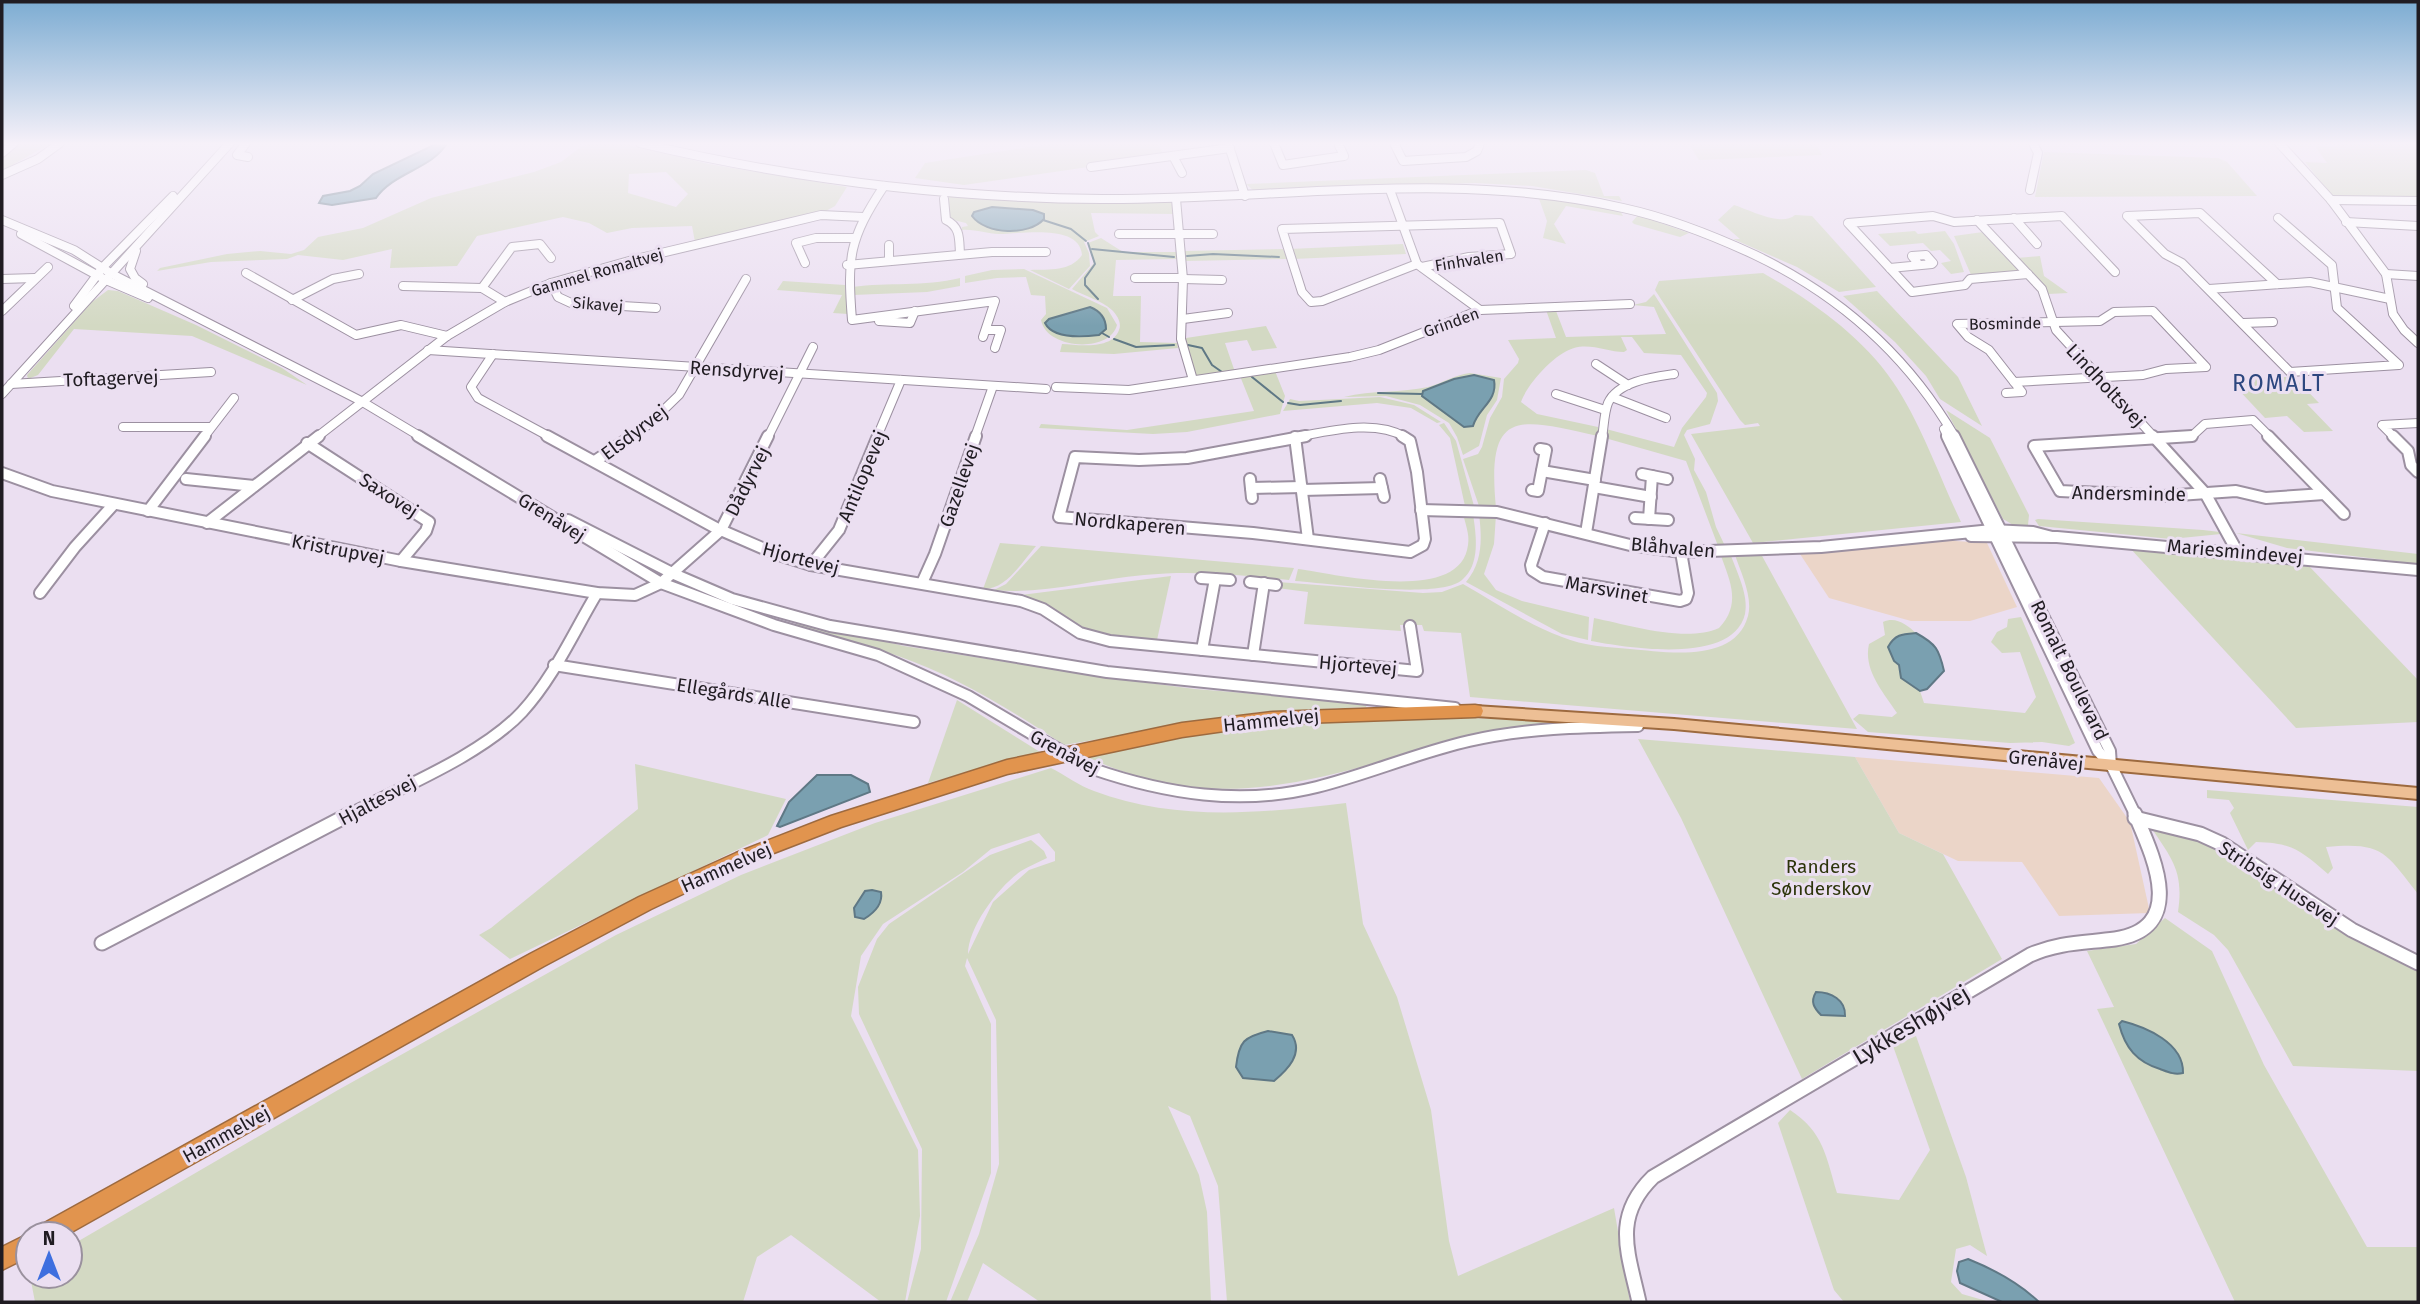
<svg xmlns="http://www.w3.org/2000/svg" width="2420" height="1304" viewBox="0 0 2420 1304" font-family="'Fira Sans',sans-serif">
	<rect width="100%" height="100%" fill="#ebdff1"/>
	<g fill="#ebd5c8">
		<path d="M1924,539L1987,543L2017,607L1970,621H1911L1829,598L1800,554Z"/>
		<path d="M1855,757L2099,778L2130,822L2150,913L2059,916L2022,862L1958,861L1899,833Z"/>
	</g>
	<g fill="#d3d9c3" fill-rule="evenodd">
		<path d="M2,143H51L2,171Z"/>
		<path d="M595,143H623L709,164L847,187L835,206L826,211L695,242L692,226L632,228L607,233L589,223L563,217L477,236L457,266L390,268L392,249L343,260L298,255L287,259L211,262L157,271L160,268L227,254L260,251L291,254L304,250L318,237L363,228L431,198L534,172L561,162L582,146ZM666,172L688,194L676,207L628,193L629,174Z"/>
		<path d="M1056,143H1158L1164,156L964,185L915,178L925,163Z"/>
		<path d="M1688,143H1816L1822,155L1699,160Z"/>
		<path d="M2336,143H2418V198L2337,197L2331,195L2305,162L2327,163L2315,146L2338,147Z"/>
		<path d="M2044,152L2218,158L2227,162L2257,196L2035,197Z"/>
		<path d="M1586,170L1595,173L1604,196H1619L1622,201L1532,186L1475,183L1254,191L1246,184Z"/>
		<path d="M951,194L1171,201L1174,214L1091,213L1095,232L1099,236L1084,242L1089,253L1090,266L1069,289L1030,270C1050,269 1070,272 1082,255C1080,223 1021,234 999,234C987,234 975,229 962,230V227L968,226L966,223L949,219L947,200Z"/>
		<path d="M1538,196L1619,209L1623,216L1566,206L1554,224L1566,244L1543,238L1547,221Z"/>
		<path d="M1734,205C1750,210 1781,227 1795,215L1812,216L1876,287L1839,292L1797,267L1733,239H1740L1718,220Z"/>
		<path d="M1638,215L1689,233L1680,237L1634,224L1632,222Z"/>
		<path d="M1915,231L1918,234L1945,231L1954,244L1964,272L1951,274L1941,263L1951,261L1940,250L1931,251L1923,243L1890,246L1878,234Z"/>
		<path d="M1983,232L2020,272L1972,277L1954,236Z"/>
		<path d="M1101,238L1123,252H1177L1178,259L1116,260L1113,296H1141L1140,342L1177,343L1178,348L1114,354L1060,352L1062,344C1079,345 1112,350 1119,330C1122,323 1117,315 1112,310C1101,300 1084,296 1072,289L1094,263L1088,243Z"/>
		<path d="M1403,244L1406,254L1293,259L1289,249Z"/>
		<path d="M1283,249L1287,259L1185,261L1184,251Z"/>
		<path d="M2040,256L2044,276L2068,293L2048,294L2017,258Z"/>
		<path d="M1024,269L1107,308L1117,325C1109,354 1046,349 1041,320L1046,314L1045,296L1031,295L1026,277L997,278L965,283V276L992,270Z"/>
		<path d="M1763,273C1810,300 1862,336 1893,382C1920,421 1940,478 1961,522L1753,543L1691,434L1760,426L1758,423L1745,425L1740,420L1655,290L1659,281Z"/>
		<path d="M960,278V286L927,292L853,295L852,287C889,282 923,287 960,278Z"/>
		<path d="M783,281L845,285L848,314L833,313L842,295L777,290Z"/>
		<path d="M108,290L118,291L196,325L282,368L307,385L192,336L74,329L38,375L28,379L27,375L92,302Z"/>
		<path d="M1877,291L1958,377L1982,426L1940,399L1926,376L1895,342L1843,296Z"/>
		<path d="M1654,294L1717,393L1718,401L1710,424L1687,430L1684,435L1695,459L1694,470L1706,492L1716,527L1725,546H1718L1686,461L1605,438L1606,429L1674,447L1682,428L1706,397L1707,393L1681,355L1644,353L1632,337H1621L1627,350L1624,352C1608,352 1591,343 1574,348C1554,354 1528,383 1521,402L1537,414L1598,427V436C1518,418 1486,407 1496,508L1479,506L1463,459L1478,454L1482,447L1490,418L1502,397L1504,379L1518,363L1519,359L1508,340L1556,338L1546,310L1556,311L1566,337L1666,334L1654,307L1633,305L1646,302Z"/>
		<path d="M1266,326L1277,348L1252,351L1247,340L1225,343L1235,372L1200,377L1194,374L1185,347L1186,338Z"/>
		<path d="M1275,371L1285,396L1280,414L1187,432L1153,434L1039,428L1041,424L1127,430L1254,411L1240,376Z"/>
		<path d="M1470,373L1501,378L1497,400L1487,415L1479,446L1463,455L1457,437L1449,423L1420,405L1386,396L1344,397C1372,390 1402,393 1428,387C1443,383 1454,375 1470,373Z"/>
		<path d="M2286,377L2295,378L2319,403L2307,404L2333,431L2304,432L2287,416L2265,418L2235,386L2255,382L2256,378Z"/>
		<path d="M1380,397L1414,405L1441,422L1437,423L1411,408L1377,403L1283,411L1290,399L1299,401Z"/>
		<path d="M1946,410L1990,438L2029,515L2028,525L2015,526L2003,519Z"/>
		<path d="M1444,423L1456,441L1474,506H1465L1450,438L1439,425Z"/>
		<path d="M1463,513L1473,514C1476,535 1481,564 1462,580C1439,600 1328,583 1295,581L1298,569C1336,574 1461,605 1468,545C1470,534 1465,524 1463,513Z"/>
		<path d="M1479,514L1496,515L1494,544L1484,574L1496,590L1522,601L1589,617L1588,640L1562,634L1466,582C1483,562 1482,538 1479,514Z"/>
		<path d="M2038,519L2203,530L2220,532L2221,534L2171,539L2039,526L2035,520Z"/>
		<path d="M2236,533L2418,554V564L2287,548Z"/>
		<path d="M1000,543L1036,546C1022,562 1006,590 983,589Z"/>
		<path d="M1041,546L1294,568L1289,580C1241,575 1193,570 1144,575C1093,579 1045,595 994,590L1006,584Z"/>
		<path d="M2129,547L2307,564L2418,680V722L2296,728Z"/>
		<path d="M1761,554L1857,729L1470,697L1461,633L1424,631L1422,625H1400L1401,631L1304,624L1308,592L1277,588L1278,582L1423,593L1442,592L1463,584C1495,602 1528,625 1562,637C1584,646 1607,647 1630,649C1666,652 1735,664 1748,616C1753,597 1741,573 1735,555Z"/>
		<path d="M1721,556H1731C1737,572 1749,596 1745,614C1733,665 1629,648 1591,641L1594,618C1629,625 1686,643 1719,628C1741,605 1731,583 1721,556Z"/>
		<path d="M1171,576L1157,640C1132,637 1104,637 1080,626C1059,616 1044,601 1021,595Z"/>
		<path d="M2021,617L2075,743L2069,746L2042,742L2010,743L1868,732L1853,719L1859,714L1892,717L1897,713C1883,692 1863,670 1869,644L1885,635L1883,622C1896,616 1907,625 1916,633L1902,634L1892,639L1901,678L1920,691L1924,703L2025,713L2036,697L2020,652L2002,653L1991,642L1997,632L2007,627L2008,619Z"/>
		<path d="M798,622L904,646L1104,677L1195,689L1368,703L1366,707L1259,712L1064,745C1013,711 956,676 898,656C864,644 829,636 795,626Z"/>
		<path d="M957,700L1040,752L928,783Z"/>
		<path d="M1448,717L1570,722V724C1538,726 1506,727 1475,734C1443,741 1414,753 1383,761C1273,792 1190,806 1083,755L1222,731L1321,721Z"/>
		<path d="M1638,739L1855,757L1899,833L1943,854L2002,959L1802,1079L1681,818Z"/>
		<path d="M635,764L786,799L768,835L510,959L479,935L491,928L638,809Z"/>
		<path d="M1051,768C1065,775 1079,786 1094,791C1175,822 1263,813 1346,803L1363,924L1397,997L1431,1110L1449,1241L1458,1276L1614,1208L1630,1302H1227L1218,1186L1190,1116L1168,1106L1199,1175L1207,1212L1211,1302H1040L983,1263L967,1302H950L979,1234L999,1164L996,1020L967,958L965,966L991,1024V1173L946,1302H907L921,1249L922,1149L859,1014L858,987L877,939L889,924L990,855L1031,840L1044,851L1047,858C1039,862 1029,866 1021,871C999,886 968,927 968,954L993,902L1029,870L1055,861V852L1039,833L991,849L963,872L883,924L861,956L851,1016L918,1150L920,1216L905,1302H881L791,1235L757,1257L743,1302H35L30,1276H70V1246L338,1090L616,935L741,875L875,823Z"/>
		<path d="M2207,790L2418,807V894C2385,852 2383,842 2326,847L2333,868L2328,874C2300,850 2293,843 2256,842L2248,850L2230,813L2234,808L2229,800L2207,798Z"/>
		<path d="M2150,826L2198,837L2418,968V1071L2293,1066L2228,950L2214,935L2178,912C2184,871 2172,859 2150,826Z"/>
		<path d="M2165,918L2212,951L2264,1065L2367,1247H2418V1302H2235L2097,1009L2114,1007L2087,951L2136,944Z"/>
		<path d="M1916,1036L1966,1177L1987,1256L1970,1245L1956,1249L1951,1282L1962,1294L1990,1302H1844L1834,1290L1778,1123L1790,1110C1824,1132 1826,1157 1837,1193L1899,1200L1930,1150L1893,1046Z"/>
	</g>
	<g fill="#7aa0b0" stroke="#5f7885" stroke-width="2">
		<path d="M438,143H447C432,169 394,172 376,198L332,205L319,203L323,196L350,191L360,186L373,174Z"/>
		<path d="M992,207L1033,210L1044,214V219C1029,236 986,235 972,216L974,212Z"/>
		<path d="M1090,307C1100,311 1106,318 1106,329L1099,335C1083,337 1053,339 1045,323L1049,319Z"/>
		<path d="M1474,375L1494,380C1498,401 1478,408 1473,426L1464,427L1422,396L1423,391L1454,379Z"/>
		<path d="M1916,633C1936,644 1939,649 1944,671L1927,689L1920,691L1901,678L1899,665L1894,661L1888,647C1895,634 1903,634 1916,633Z"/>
		<path d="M817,775H851L868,784L870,792L780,827L777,826L789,802Z"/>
		<path d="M872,890L881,892C883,904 874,913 864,919L855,917L854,908L865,891Z"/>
		<path d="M1816,992C1831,992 1846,1000 1845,1016L1821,1015C1814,1008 1810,1002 1816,992Z"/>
		<path d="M2122,1021C2146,1027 2184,1043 2183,1073C2174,1075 2168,1072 2160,1069C2137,1062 2125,1048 2119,1024Z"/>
		<path d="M1268,1031L1292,1035C1304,1054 1287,1070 1274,1081L1243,1078L1236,1067C1239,1041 1244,1037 1268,1031Z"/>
		<path d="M1968,1259C1993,1269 2019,1283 2039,1302H2002L1960,1283L1957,1271L1959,1262Z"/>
	</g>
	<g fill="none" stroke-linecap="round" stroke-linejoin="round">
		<g stroke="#5f7885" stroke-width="2">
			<path d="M1043,220L1071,229L1086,241"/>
			<path d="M1088,243L1095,264L1085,278V285L1098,299"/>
			<path d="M1092,249L1174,257"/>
			<path d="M1187,256L1213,254L1279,257"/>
			<path d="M1102,333L1109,337"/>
			<path d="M1114,339L1136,347L1174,345"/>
			<path d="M1188,345L1202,348L1212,365L1222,372"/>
			<path d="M1252,377L1283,402"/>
			<path d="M1378,393L1422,394"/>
			<path d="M1288,403L1300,405L1341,401"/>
		</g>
		<defs>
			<g id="minor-far2">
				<path d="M246,143L237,155L248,157"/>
				<path d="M640,143C792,179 946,198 1102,199C1274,200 1452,169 1623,208C1669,218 1712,235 1755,255C1841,296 1907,355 1955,437"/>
				<path d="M1228,143L1245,196"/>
				<path d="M1274,143L1283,165L1344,156L1338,143"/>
				<path d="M1394,143L1403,161L1466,157L1477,151L1480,143"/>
				<path d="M2279,143L2331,200L2386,274L2393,314L2404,330L2418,343"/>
				<path d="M2,153L14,143"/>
				<path d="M1173,156L1182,173"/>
				<path d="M1091,167L1230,148"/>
				<path d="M2,175L38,159L60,143"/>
				<path d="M884,186C849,239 847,257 852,320L995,301L983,337"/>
				<path d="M1390,190L1417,264L1480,310"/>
				<path d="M2030,190L2038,153L2033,143"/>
				<path d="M944,199L946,220C961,227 959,240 960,254"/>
				<path d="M1176,199L1183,279L1181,339L1193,380"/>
				<path d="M2331,200L2418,201"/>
				<path d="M2014,218L2037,244"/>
				<path d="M2,220L74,250L112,274L361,401L421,437"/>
				<path d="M1977,220L2042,289L2056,330L2154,437"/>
				<path d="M2346,222L2418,226"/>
				<path d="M21,234L106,280L148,298"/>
				<path d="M1119,234H1213"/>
				<path d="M889,245V261"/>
				<path d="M136,251L130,269L135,278L143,284"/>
				<path d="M805,263L796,243L816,238H853"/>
				<path d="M1417,264L1322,301L1311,302L1302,292L1282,229L1500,223L1511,254L1469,257L1422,267"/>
				<path d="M847,265L992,252H1046"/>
				<path d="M1890,268L1932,264L1933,263L1926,255L1912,256L1919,265"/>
				<path d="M246,273L356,335L401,325L447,336"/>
				<path d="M2028,274L1970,279L1965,285L1912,292L1848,223L1933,216L1954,222L2062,216L2115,272"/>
				<path d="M2386,274L2418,276"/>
				<path d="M1135,278H1183"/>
				<path d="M2,279L35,278"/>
				<path d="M1183,279L1222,280"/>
				<path d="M551,283L558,297L571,303L656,308"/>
				<path d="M2277,284L2200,213L2127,216L2165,254L2182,263L2290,372L2399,365L2337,308L2332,265L2278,218"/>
				<path d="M403,286L482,288L505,302"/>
				<path d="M482,288L512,247L540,244L551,258"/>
				<path d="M2209,289L2310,282L2390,299"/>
				<path d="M292,300L333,279L359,274"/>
				<path d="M74,306L103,267L173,196"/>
				<path d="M2,311L48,267"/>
				<path d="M2153,311L2206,367L2166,369L2143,375L2014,382L1989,350L1968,337L1957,324L2100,321L2114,312Z"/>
				<path d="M1183,319L1228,313"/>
				<path d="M879,321L910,323L915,311"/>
				<path d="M2243,323L2273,322"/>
				<path d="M986,330H1001L995,348"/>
				<path d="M428,350L1046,389"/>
				<path d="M493,354L471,387L478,398L550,437"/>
				<path d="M1596,364L1628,385"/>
				<path d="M11,384L211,372"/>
				<path d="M1056,387L1129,390L1350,357L1379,350L1480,310L1630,304"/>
				<path d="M2006,393L2022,392L2014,382"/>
				<path d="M2,394L230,143"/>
				<path d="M1556,394L1605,410"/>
				<path d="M1612,397L1666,418"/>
				<path d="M123,427H210"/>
				<path d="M1944,429L1948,437"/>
				<path d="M204,437L234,398"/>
				<path d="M317,437L447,336L505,302L551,283L636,259L821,215L863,217"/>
				<path d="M630,437L648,425L679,395L746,279"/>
				<path d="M768,437L813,347"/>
				<path d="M877,437L901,380"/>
				<path d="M975,437L993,386"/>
				<path d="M1297,437C1329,431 1375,419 1405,437"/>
				<path d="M1602,437C1604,427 1604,413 1608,403C1618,381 1653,377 1674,374"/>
				<path d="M2168,437L2192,436L2205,424L2253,420L2270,437"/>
				<path d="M2394,437L2382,425L2418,423"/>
			</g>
			<g id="minor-far1">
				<path d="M418,436L661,583L774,625L878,655L968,696L1032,734"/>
				<path d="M547,436L716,528L776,554L811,565L1021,601L1043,609L1080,633L1110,641L1417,671L1410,626"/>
				<path d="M1306,436L1187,458L1139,460L1075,457L1059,517L1253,533L1410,552L1423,545L1425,539L1417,472L1410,441L1402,436"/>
				<path d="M1947,436L2098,751L2112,767L2136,816"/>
				<path d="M1954,436L2110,751L2111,766"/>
				<path d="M2153,436L2205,493L2237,551"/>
				<path d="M2192,436L2034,446L2060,491L2164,496L2236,491L2266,498L2324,494"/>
				<path d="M2268,436L2344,514"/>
				<path d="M2393,436L2408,451L2411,465L2418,472"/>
				<path d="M1295,437L1308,539"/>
				<path d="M307,443L429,522L426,531L401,561"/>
				<path d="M595,461L632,436"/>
				<path d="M1542,471L1595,480"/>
				<path d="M2,473L52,491L401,561L597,593L635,595L661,583L721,530L768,436"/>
				<path d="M1642,474L1667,479"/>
				<path d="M186,479L254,486"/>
				<path d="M1250,479L1252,498"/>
				<path d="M1380,479L1384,497"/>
				<path d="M1594,487L1651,497"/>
				<path d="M1251,488L1302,487"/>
				<path d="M1302,490L1382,488"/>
				<path d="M1532,490L1538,491L1546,450L1540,449"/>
				<path d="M1421,510L1497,512L1630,545L1681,552L1821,547L1992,530L2033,532L2052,537"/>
				<path d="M148,511L205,436"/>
				<path d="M1635,518L1668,520"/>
				<path d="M1649,519L1652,476"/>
				<path d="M568,520L674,574L732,599L830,626L1107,672L1455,708"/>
				<path d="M207,523L319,436"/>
				<path d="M1545,523L1531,565L1532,570L1543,577L1680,601L1686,599L1688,593L1681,552"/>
				<path d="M1586,533L1602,436"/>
				<path d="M1971,536L2057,537L2418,570"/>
				<path d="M811,565L839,530L878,436"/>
				<path d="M1201,578L1230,580"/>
				<path d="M1250,582L1276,585"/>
				<path d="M922,583L935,554L976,436"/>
				<path d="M40,593L75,547L114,504"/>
				<path d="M1202,650L1215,579"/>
				<path d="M1253,655L1264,583"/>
				<path d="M554,665L914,722"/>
				<path d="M1093,769C1166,794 1241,806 1317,787C1368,774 1417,753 1469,741C1525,728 1581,727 1638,726"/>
				<path d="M346,816C400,788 482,755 522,712C554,677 573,633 597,593"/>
			</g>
			<g id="minor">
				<path d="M2135,818L2200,834L2222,844L2352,930L2418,963"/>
				<path d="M102,943L350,814"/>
				<path d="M1639,1302C1628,1252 1612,1217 1653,1177L2030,955C2059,942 2085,943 2115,939C2188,928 2153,856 2135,814"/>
			</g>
			<path id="major" d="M1475,706L1674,719L2418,788V799L1674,729L1475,716L1471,715L1469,711L1471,707Z"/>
			<g id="highway">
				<path d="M1475,705L1481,706L1483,711L1481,716L1475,717L1273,724L1182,737L1007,774L841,827L748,863L651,909L544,966L68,1234H36L39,1226L530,954L639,897L736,853L831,816L1007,760L1182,723L1273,712Z"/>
				<path d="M28,1234V1257L2,1270V1247Z"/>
			</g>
		</defs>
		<use href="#minor-far2" stroke="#9c90a1" stroke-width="10"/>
		<use href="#minor-far1" stroke="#9c90a1" stroke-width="14"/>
		<use href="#minor" stroke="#9c90a1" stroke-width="17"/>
		<use href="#major" stroke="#9d6a3f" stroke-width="4"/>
		<use href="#highway" stroke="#9d6a3f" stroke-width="3"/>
		<use href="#minor-far2" stroke="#fff" stroke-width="8"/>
		<use href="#minor-far1" stroke="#fff" stroke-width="10"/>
		<use href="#minor" stroke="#fff" stroke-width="13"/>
		<use href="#major" fill="#edbf95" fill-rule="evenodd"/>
		<use href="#highway" fill="#e1944e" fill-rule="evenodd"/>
		<defs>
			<path id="minor-bridge" d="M1032,734L1093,769"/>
		</defs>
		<use href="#minor-bridge" stroke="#9c90a1" stroke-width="14" stroke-linecap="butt"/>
		<use href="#minor-bridge" stroke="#fff" stroke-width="10"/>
	</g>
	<linearGradient id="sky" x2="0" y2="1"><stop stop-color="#7cacd2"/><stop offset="0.44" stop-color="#f6f1f9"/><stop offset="1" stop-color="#f6f1f9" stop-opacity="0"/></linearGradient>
	<rect width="2420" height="326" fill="url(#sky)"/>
	<g text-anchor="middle" stroke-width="6" stroke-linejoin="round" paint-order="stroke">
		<g font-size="16" fill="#201c22" stroke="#ebdff1">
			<text transform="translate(1469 260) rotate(-9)" y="6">Finhvalen</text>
			<text transform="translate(597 272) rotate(-16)" y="6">Gammel Romaltvej</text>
			<text transform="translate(598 304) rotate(5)" y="6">Sikavej</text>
			<text transform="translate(1451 322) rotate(-20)" y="6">Grinden</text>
			<text transform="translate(2005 323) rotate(-1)" y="6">Bosminde</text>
		</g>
		<g font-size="19" fill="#201c22" stroke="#ebdff1">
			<text transform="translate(737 370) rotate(4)" y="7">Rensdyrvej</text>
			<text transform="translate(111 378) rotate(-2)" y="7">Toftagervej</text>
			<text transform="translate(2106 385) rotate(47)" y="7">Lindholtsvej</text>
			<text transform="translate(634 432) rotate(-37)" y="7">Elsdyrvej</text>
			<text transform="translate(862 476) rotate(-67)" y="7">Antilopevej</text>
			<text transform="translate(747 481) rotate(-63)" y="7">Dådyrvej</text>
			<text transform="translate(959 485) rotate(-71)" y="7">Gazellevej</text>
			<text transform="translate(2129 493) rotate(1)" y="7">Andersminde</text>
			<text transform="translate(389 495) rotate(33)" y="7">Saxovej</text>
			<text transform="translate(552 517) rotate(32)" y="7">Grenåvej</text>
			<text transform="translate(1130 523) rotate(5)" y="7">Nordkaperen</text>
			<text transform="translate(1673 547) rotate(5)" y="7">Blåhvalen</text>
			<text transform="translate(338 549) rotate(11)" y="7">Kristrupvej</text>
			<text transform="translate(2235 551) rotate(5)" y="7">Mariesmindevej</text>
			<text transform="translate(801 558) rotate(15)" y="7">Hjortevej</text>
			<text transform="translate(1607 589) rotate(10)" y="7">Marsvinet</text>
			<text transform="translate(1358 665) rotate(5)" y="7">Hjortevej</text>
			<text transform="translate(2070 670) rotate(64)" y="7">Romalt Boulevard</text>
			<text transform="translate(734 693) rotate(9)" y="7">Ellegårds Alle</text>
			<text transform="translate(1271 720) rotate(-6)" y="7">Hammelvej</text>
			<text transform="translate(1065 752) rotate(28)" y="7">Grenåvej</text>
			<text transform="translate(2046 760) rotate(6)" y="7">Grenåvej</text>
			<text transform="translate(377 800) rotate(-28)" y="7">Hjaltesvej</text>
			<text transform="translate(726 867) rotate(-24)" y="7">Hammelvej</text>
			<text transform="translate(2279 883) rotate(33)" y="7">Stribsig Husevej</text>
			<text transform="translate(226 1134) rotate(-29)" y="7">Hammelvej</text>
		</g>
		<g font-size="19" fill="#2c340a" stroke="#ebdff1">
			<text x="1821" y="873">Randers<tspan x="1821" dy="22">Sønderskov</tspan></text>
		</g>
		<g font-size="23" letter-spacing="2" fill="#2d477f" stroke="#ebdff1">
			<text x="2279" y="391">ROMALT</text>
		</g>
		<g font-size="23" fill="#201c22" stroke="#ebdff1">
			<text transform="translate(1911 1025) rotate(-31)" y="8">Lykkeshøjvej</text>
		</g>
	</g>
	<rect width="2420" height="1304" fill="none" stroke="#201c22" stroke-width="7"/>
	<g transform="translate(49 1255)"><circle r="33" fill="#ebdff1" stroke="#9a919e" stroke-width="2"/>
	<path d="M0-5L12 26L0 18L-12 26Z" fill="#3e6fdf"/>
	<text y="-10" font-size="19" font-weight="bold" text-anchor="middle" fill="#201c22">N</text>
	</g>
</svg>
